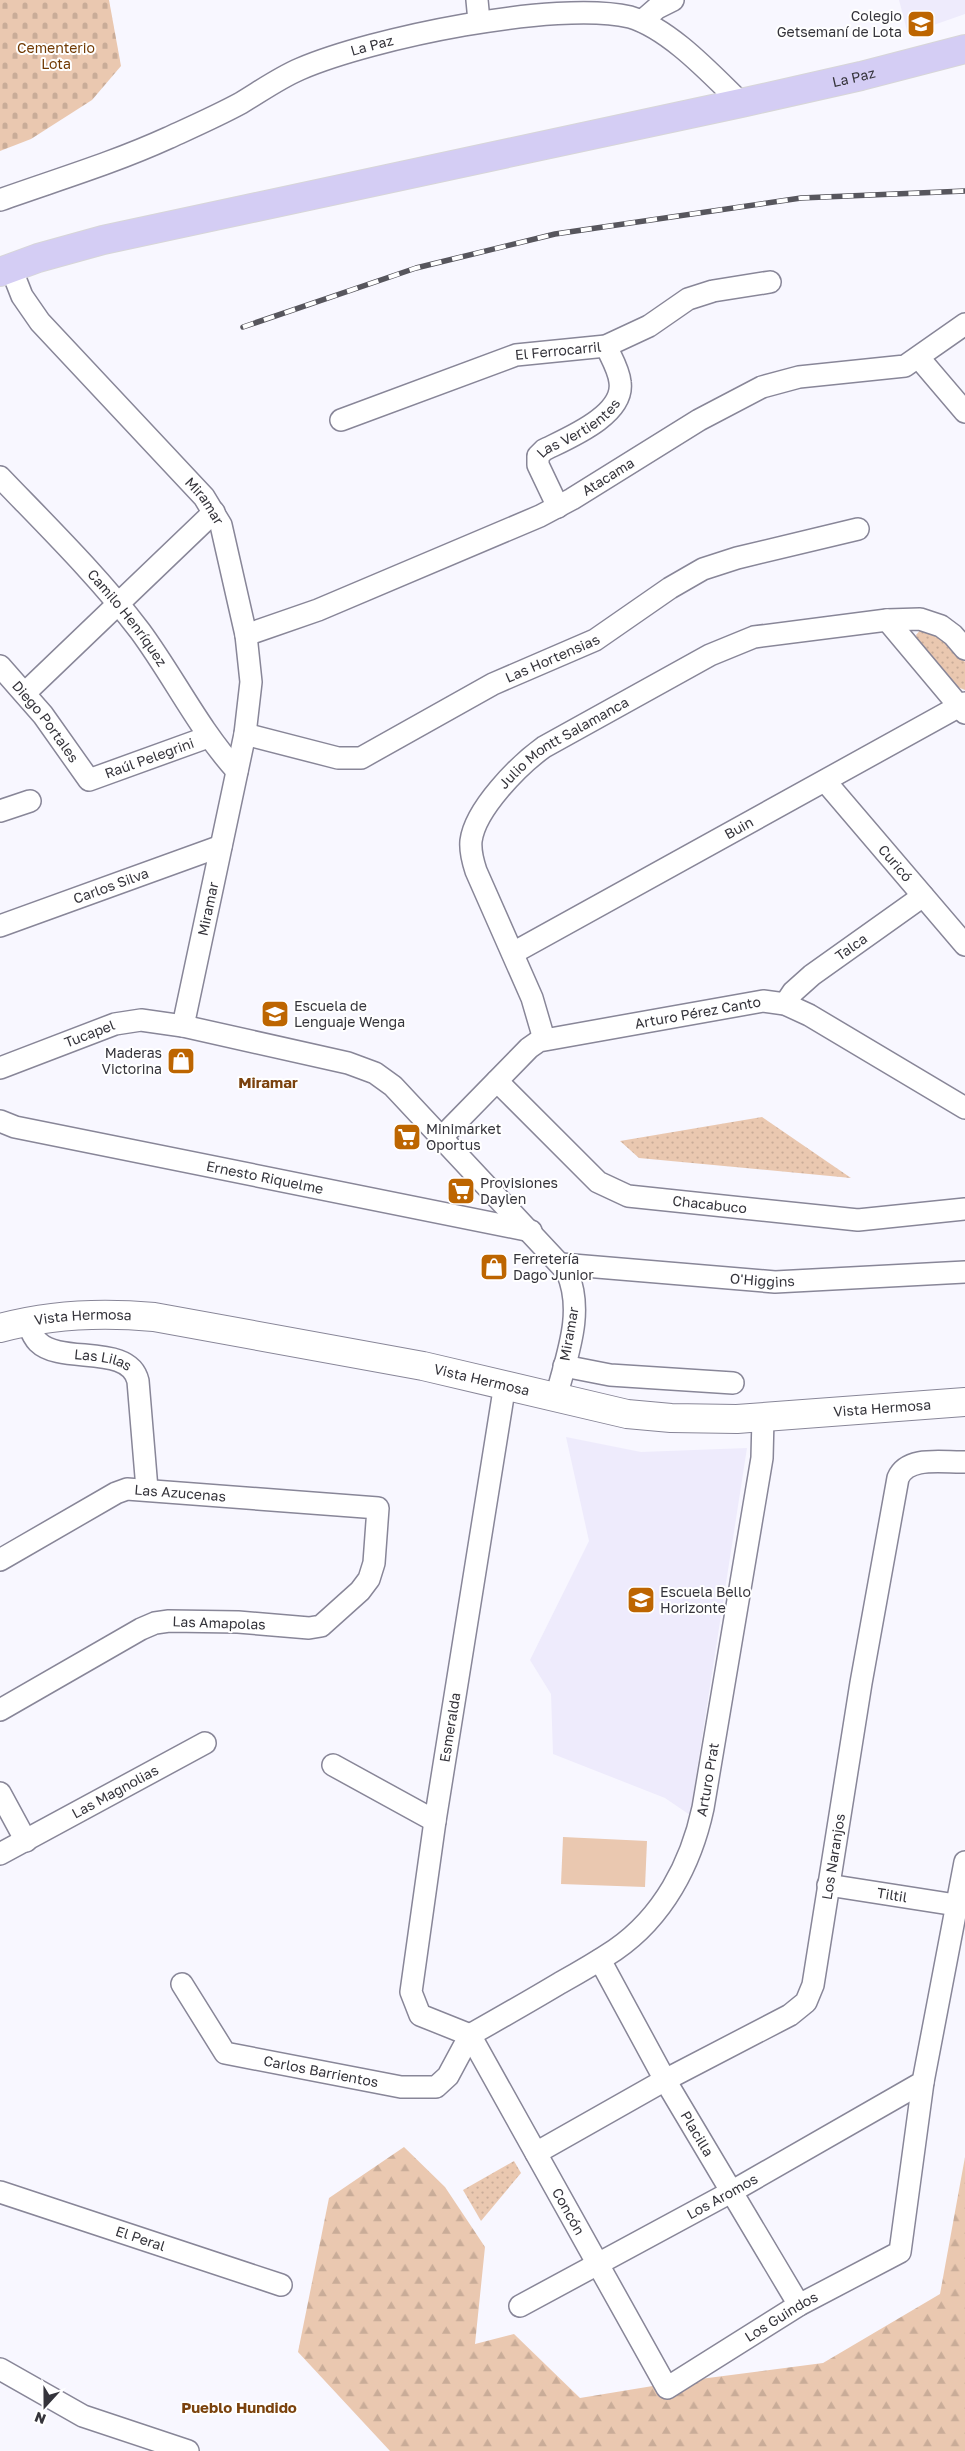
<svg xmlns="http://www.w3.org/2000/svg" width="965" height="2451" viewBox="0 0 965 2451" font-family="'Golos Text',sans-serif">
	<defs>
		<pattern id="grass-dots" width="8" height="8" patternUnits="userSpaceOnUse" patternTransform="scale(1.25)"><rect width="8" height="8" fill="#eac8b0"/><path d="M2 2h.1M6 6h.1" fill="none" stroke="#c9ac98" stroke-width="1.8" stroke-linecap="round"/></pattern>
		<pattern id="forest-firs" width="22" height="20" patternUnits="userSpaceOnUse" patternTransform="scale(1.25)"><rect width="22" height="20" fill="#eac8b0"/><path d="M5 1l3.5 6h-7zM16 11l3.5 6h-7z" fill="#c9ac98"/></pattern>
		<pattern id="cemetery-stones" width="16" height="16" patternUnits="userSpaceOnUse" patternTransform="scale(1.25)"><rect width="16" height="16" fill="#eac8b0"/><path d="M2 7V4a2 2 0 0 1 4 0v3zM10 15v-3a2 2 0 0 1 4 0v3z" fill="#c9ac98"/></pattern>
	</defs>
	<rect width="100%" height="100%" fill="#f8f7ff"/>
	<g fill="#eeebfc">
		<path d="M899,0H965V14L908,34Z"/>
		<path d="M566,1437L641,1452L747,1448L690,1815L665,1798L553,1754L551,1694L530,1660L589,1541Z"/>
	</g>
	<g fill="url(#grass-dots)">
		<path d="M921,629L943,637L965,662V690L955,686L918,642L916,635Z"/>
		<path d="M762,1117L851,1178L639,1158L620,1141Z"/>
		<path d="M514,2161L521,2173L481,2221L463,2190Z"/>
	</g>
	<path fill="url(#forest-firs)" d="M404,2147L445,2187L485,2247L475,2344L514,2334L580,2398L677,2382L823,2363L940,2294L965,2157V2451H390L298,2352L329,2198Z"/>
	<path fill="url(#cemetery-stones)" d="M0,0H109L121,66L92,100L31,139L0,151Z"/>
	<path fill="#eac8b0" d="M563,1837L647,1841L645,1887L561,1884Z"/>
	<g fill="none" stroke-linecap="round" stroke-linejoin="round">
		<defs>
			<g id="street">
				<path d="M477,0L479,21"/>
				<path d="M642,21L657,8L673,0"/>
				<path id="s1" d="M0,200C56,180 113,163 168,138C192,127 217,116 241,103C261,91 279,78 300,69C372,38 556,0 630,17C670,29 711,74 741,103"/>
				<path id="s2" d="M11,268L22,296L40,322L204,497L221,525L246,635L251,682L245,734L183,1026"/>
				<path d="M919,358L965,412"/>
				<path id="s3" d="M341,420L516,355L606,346L649,326L688,299L713,291L770,282"/>
				<path id="s4" d="M0,477C48,527 98,576 140,631C174,677 198,728 237,771"/>
				<path id="s5" d="M558,507L538,465V456L544,450C568,438 625,415 620,382C619,370 611,357 606,346"/>
				<path d="M887,620L965,713"/>
				<path id="s6" d="M246,635L318,610L540,516L572,499L699,420L762,387L799,377L905,366L965,324"/>
				<path id="s7" d="M0,666L43,715L89,780L208,737"/>
				<path d="M25,693L214,512"/>
				<path id="s8" d="M245,734L338,758H361L493,684L595,640L670,588L703,569L737,558L858,529"/>
				<path id="s9" d="M825,781L965,945"/>
				<path d="M0,811L30,801"/>
				<path id="s10" d="M0,926L221,846"/>
				<path id="s11" d="M513,953L965,703"/>
				<path id="s12" d="M785,1004L793,992L812,975L923,896"/>
				<path id="s13" d="M544,1039L532,998L476,871C473,862 470,852 471,841C475,809 519,765 544,747L710,655L754,637L887,620L920,619L941,626L953,635L965,649"/>
				<path id="s14" d="M0,1068L115,1024L141,1020L183,1026L348,1063L375,1073L393,1086L567,1272C585,1313 566,1357 556,1398"/>
				<path id="s15" d="M497,1081L598,1182L628,1196L858,1220L965,1209"/>
				<path id="s16" d="M0,1121L15,1127L531,1231"/>
				<path id="s17" d="M442,1137L529,1048L539,1041L763,1001L785,1004L809,1015L965,1108"/>
				<path id="s18" d="M561,1264L775,1282L965,1272"/>
				<path id="s19" d="M27,1321C30,1328 32,1336 38,1342C61,1365 129,1343 138,1381L147,1489"/>
				<path d="M564,1366L610,1375L733,1383"/>
				<path id="s20" d="M0,1560L116,1493L127,1489L378,1508L374,1563L369,1579L360,1591L321,1626L309,1628L238,1622L169,1621L155,1623L141,1629L0,1710"/>
				<path d="M333,1765L435,1821"/>
				<path d="M0,1793L26,1841"/>
				<path id="s21" d="M0,1854L205,1743"/>
				<path id="s22" d="M828,1885L956,1905"/>
				<path id="s23" d="M600,1960L665,2080L799,2305"/>
				<path id="s24" d="M182,1984L225,2053L401,2087H436L448,2076L470,2035"/>
				<path id="s25" d="M470,2035L667,2388L799,2305L900,2252L923,2082"/>
				<path id="s26" d="M470,2035C500,2018 530,2001 560,1983C578,1973 597,1962 615,1950C663,1917 691,1864 703,1808L762,1458L763,1418"/>
				<path id="s27" d="M470,2035L420,2015L411,1992L435,1821L505,1384"/>
				<path id="s28" d="M536,2153L665,2080L790,2015L806,2002L813,1985L861,1683L898,1478C908,1455 945,1463 965,1462"/>
				<path id="s29" d="M0,2192L281,2285"/>
				<path id="s30" d="M520,2306L731,2192L923,2082L965,1862"/>
				<path d="M0,2369L83,2416L188,2451"/>
			</g>
			<g id="secondary">
				<path id="s31" d="M0,1328C51,1314 101,1312 154,1317L423,1366L627,1414L671,1418L737,1419L965,1402"/>
			</g>
			<g id="primary">
				<path id="s32" d="M0,272L38,258L103,240L741,103L861,76L965,49"/>
			</g>
		</defs>
		<use href="#street" stroke="#888698" stroke-width="24"/>
		<use href="#secondary" stroke="#888698" stroke-width="30"/>
		<use href="#primary" stroke="#d7d6d8" stroke-width="30"/>
		<use href="#street" stroke="#fff" stroke-width="21"/>
		<use href="#secondary" stroke="#fff" stroke-width="28"/>
		<use href="#primary" stroke="#d4cdf4" stroke-width="28"/>
		<defs>
			<path id="rail" d="M243,327L416,268L555,234L801,198L965,191"/>
		</defs>
		<use href="#rail" stroke="#57565d" stroke-width="5.5"/>
		<use href="#rail" stroke="#fff" stroke-width="4" stroke-dasharray="11" stroke-linecap="butt"/>
	</g>
	<defs>
		<symbol id="school-square" viewBox="-11 -11 22 22"><rect x="-9" y="-9" width="18" height="18" rx="4" fill="#bd6500" stroke="#fff"/><path d="M0-5L7-2L0 1L-7-2ZM-4 1L0 2.5L4 1V4Q0 6-4 4Z" fill="#fff"/></symbol>
		<symbol id="shop-square" viewBox="-11 -11 22 22"><rect x="-9" y="-9" width="18" height="18" rx="4" fill="#bd6500" stroke="#fff"/><path d="M-5-2.5h2.3a2.7 3.5 0 0 1 5.4 0H5L5.5 6h-11ZM-1.5-2.5h3a1.5 2.3 0 0 0-3 0Z" fill="#fff"/></symbol>
		<symbol id="supermarket-square" viewBox="-11 -11 22 22"><rect x="-9" y="-9" width="18" height="18" rx="4" fill="#bd6500" stroke="#fff"/><path d="M-6-5.5h2.5l.6 2H6L4.5 2H-2.5L-4.4-4H-6ZM-1.5 3.2a1.3 1.3 0 1 0 .1 0ZM3 3.2a1.3 1.3 0 1 0 .1 0Z" fill="#fff"/></symbol>
	</defs>
	<g fill-rule="evenodd">
		<use href="#school-square" x="905" y="8" width="32" height="32"/>
		<use href="#school-square" x="259" y="998" width="32" height="32"/>
		<use href="#shop-square" x="165" y="1045" width="32" height="32"/>
		<use href="#supermarket-square" x="391" y="1121" width="32" height="32"/>
		<use href="#supermarket-square" x="445" y="1175" width="32" height="32"/>
		<use href="#shop-square" x="478" y="1251" width="32" height="32"/>
		<use href="#school-square" x="625" y="1584" width="32" height="32"/>
	</g>
	<g text-anchor="middle" stroke-width="4" stroke-linejoin="round" paint-order="stroke">
		<g font-size="14" fill="#35343b" stroke="#fff" text-anchor="start">
			<text x="902" y="21" text-anchor="end">Colegio<tspan x="902" dy="16">Getsemaní de Lota</tspan></text>
			<text x="294" y="1011">Escuela de<tspan x="294" dy="16">Lenguaje Wenga</tspan></text>
			<text x="162" y="1058" text-anchor="end">Maderas<tspan x="162" dy="16">Victorina</tspan></text>
			<text x="426" y="1134">Minimarket<tspan x="426" dy="16">Oportus</tspan></text>
			<text x="480" y="1188">Provisiones<tspan x="480" dy="16">Daylen</tspan></text>
			<text x="513" y="1264">Ferretería<tspan x="513" dy="16">Dago Junior</tspan></text>
			<text x="660" y="1597">Escuela Bello<tspan x="660" dy="16">Horizonte</tspan></text>
		</g>
		<g font-size="14" fill="#35343b" stroke="#fff">
			<text dy="5" stroke="none"><textPath href="#s1" startOffset="404">La Paz</textPath></text>
			<text dy="5" stroke="none"><textPath href="#s32" startOffset="876">La Paz</textPath></text>
			<text dy="5" stroke="none"><textPath href="#s3" startOffset="229">El Ferrocarril</textPath></text>
			<text dy="5" stroke="none"><textPath href="#s5" startOffset="105">Las Vertientes</textPath></text>
			<text dy="5" stroke="none"><textPath href="#s6" startOffset="396">Atacama</textPath></text>
			<text dy="5" stroke="none"><textPath href="#s2" startOffset="305">Miramar</textPath></text>
			<text dy="5" stroke="none"><textPath href="#s4" startOffset="190">Camilo Henríquez</textPath></text>
			<text dy="5" stroke="none"><textPath href="#s8" startOffset="335">Las Hortensias</textPath></text>
			<text dy="5" stroke="none"><textPath href="#s7" startOffset="72">Diego Portales</textPath></text>
			<text dy="5" stroke="none"><textPath href="#s13" startOffset="352">Julio Montt Salamanca</textPath></text>
			<text dy="5" stroke="none"><textPath href="#s7" startOffset="209">Raúl Pelegrini</textPath></text>
			<text dy="5" stroke="none"><textPath href="#s11" startOffset="258">Buin</textPath></text>
			<text dy="5" stroke="none"><textPath href="#s9" startOffset="108">Curicó</textPath></text>
			<text dy="5" stroke="none"><textPath href="#s10" startOffset="118">Carlos Silva</textPath></text>
			<text transform="translate(208 909) rotate(-78)" y="5">Miramar</text>
			<text dy="5" stroke="none"><textPath href="#s12" startOffset="88">Talca</textPath></text>
			<text dy="5" stroke="none"><textPath href="#s17" startOffset="298">Arturo Pérez Canto</textPath></text>
			<text dy="5" stroke="none"><textPath href="#s14" startOffset="96">Tucapel</textPath></text>
			<text dy="5" stroke="none"><textPath href="#s16" startOffset="271">Ernesto Riquelme</textPath></text>
			<text dy="5" stroke="none"><textPath href="#s15" startOffset="258">Chacabuco</textPath></text>
			<text dy="5" stroke="none"><textPath href="#s18" startOffset="202">O'Higgins</textPath></text>
			<text dy="5" stroke="none"><textPath href="#s31" startOffset="84">Vista Hermosa</textPath></text>
			<text transform="translate(569 1334) rotate(-80)" y="5">Miramar</text>
			<text dy="5" stroke="none"><textPath href="#s19" startOffset="92">Las Lilas</textPath></text>
			<text dy="5" stroke="none"><textPath href="#s31" startOffset="489">Vista Hermosa</textPath></text>
			<text dy="5" stroke="none"><textPath href="#s31" startOffset="894">Vista Hermosa</textPath></text>
			<text dy="5" stroke="none"><textPath href="#s20" startOffset="199">Las Azucenas</textPath></text>
			<text transform="translate(219 1623) rotate(2)" y="5">Las Amapolas</text>
			<text dy="5" stroke="none"><textPath href="#s27" startOffset="346">Esmeralda</textPath></text>
			<text dy="5" stroke="none"><textPath href="#s26" startOffset="368">Arturo Prat</textPath></text>
			<text dy="5" stroke="none"><textPath href="#s21" startOffset="131">Las Magnolias</textPath></text>
			<text dy="5" stroke="none"><textPath href="#s28" startOffset="458">Los Naranjos</textPath></text>
			<text dy="5" stroke="none"><textPath href="#s22" startOffset="65">Tiltil</textPath></text>
			<text dy="5" stroke="none"><textPath href="#s24" startOffset="179">Carlos Barrientos</textPath></text>
			<text dy="5" stroke="none"><textPath href="#s23" startOffset="199">Placilla</textPath></text>
			<text dy="5" stroke="none"><textPath href="#s30" startOffset="230">Los Aromos</textPath></text>
			<text dy="5" stroke="none"><textPath href="#s25" startOffset="202">Concón</textPath></text>
			<text dy="5" stroke="none"><textPath href="#s29" startOffset="148">El Peral</textPath></text>
			<text dy="5" stroke="none"><textPath href="#s25" startOffset="539">Los Guindos</textPath></text>
		</g>
		<g font-size="14" fill="#713a03" stroke="#fff">
			<text x="56" y="53">Cementerio<tspan x="56" dy="16">Lota</tspan></text>
		</g>
		<g font-size="15" font-weight="bold" fill="#7b420d" stroke="#fff">
			<text x="268" y="1088">Miramar</text>
			<text x="239" y="2413">Pueblo Hundido</text>
		</g>
	</g>
	<g transform="translate(45 2406) rotate(201)" stroke="#ffffff" stroke-width="4" paint-order="stroke">
	<path d="M0-4L9 19L0 12L-9 19Z" fill="#35343b"/>
	<text y="-8" font-size="14" font-weight="bold" text-anchor="middle" fill="#35343b">N</text>
	</g>
</svg>
